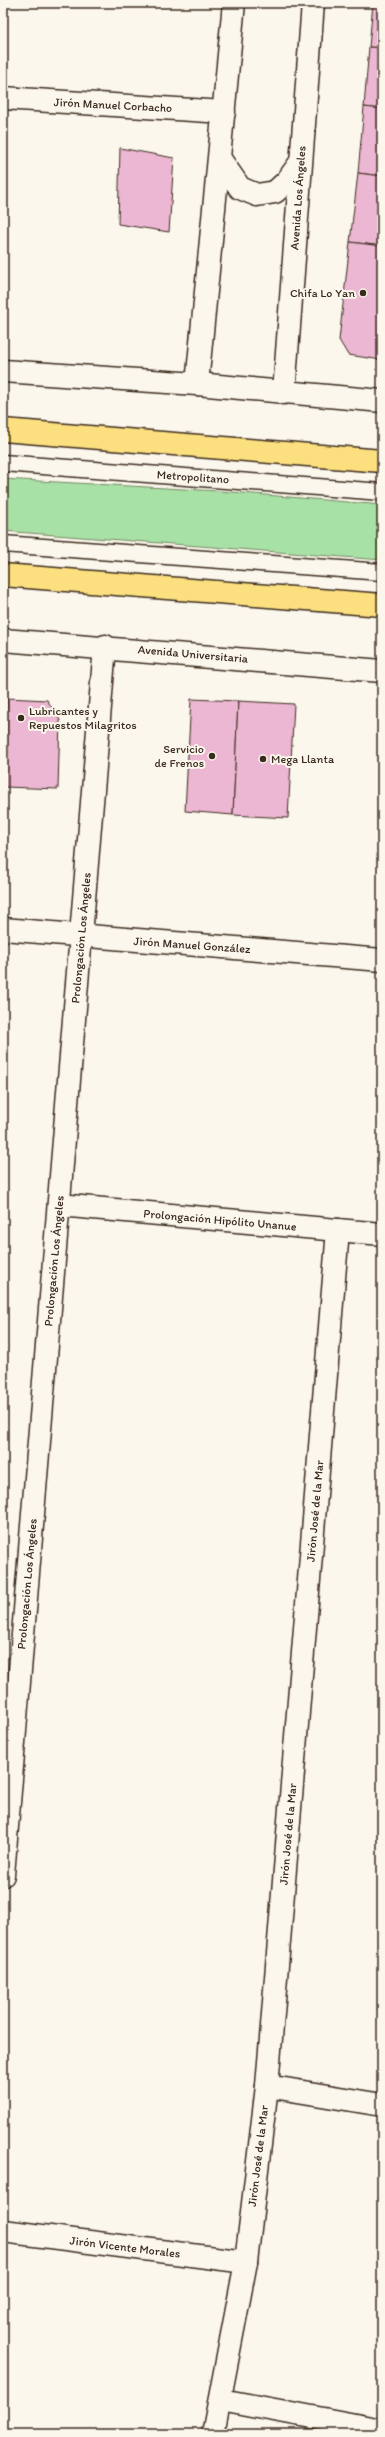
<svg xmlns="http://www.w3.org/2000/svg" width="385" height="2437" viewBox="0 0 385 2437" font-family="Itim,sans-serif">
	<rect width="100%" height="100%" fill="#fbf7ec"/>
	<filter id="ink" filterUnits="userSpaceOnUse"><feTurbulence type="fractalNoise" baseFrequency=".025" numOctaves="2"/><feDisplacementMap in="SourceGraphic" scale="8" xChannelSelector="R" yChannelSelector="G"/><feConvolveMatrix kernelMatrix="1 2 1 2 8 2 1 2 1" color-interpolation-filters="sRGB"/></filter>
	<g filter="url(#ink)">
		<path fill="#a8e1a5" stroke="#728662" d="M3,479L219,491L382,505V560L3,531Z"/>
		<g fill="#ecb7d2" stroke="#3b2a1e">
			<path d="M373,3H382V48L369,47Z"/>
			<path d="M369,47L382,48V109L364,107Z"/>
			<path d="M364,107L382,109V176L358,173Z"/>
			<path d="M120,148L174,158L169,232L118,224Z"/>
			<path d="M358,173L382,176V246L350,242Z"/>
			<path d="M350,242L382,246V360L348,355L339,340Z"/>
			<path d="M3,685H7L5,787H3Z"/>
			<path d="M7,698L47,700L60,720L58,789L5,787Z"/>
			<path d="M191,699L238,701L233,815L185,811Z"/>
			<path d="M238,701L294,704L288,818L233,815Z"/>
		</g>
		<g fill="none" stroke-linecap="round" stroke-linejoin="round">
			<defs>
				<g id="service">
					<path d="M3,463L382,492"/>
					<path d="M3,544L382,572"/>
				</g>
				<g id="minor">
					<path d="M3,98L224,112"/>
					<path d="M3,929L382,960"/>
					<path d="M59,1205L382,1234"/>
					<path d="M3,1875L105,646"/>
					<path d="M267,2086L382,2105"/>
					<path d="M3,2231L246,2262"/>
					<path d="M221,2400L382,2430"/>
					<path d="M213,2434L246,2262L267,2086L338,1230"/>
				</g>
				<g id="tertiary">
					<path d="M3,371L197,384L382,401"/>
					<path d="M3,640L382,671"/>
				</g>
				<g id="secondary">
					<path d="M220,159L240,188L257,195L275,192L287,181L300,163"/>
					<path d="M197,384L234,3"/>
					<path d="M284,393L313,3"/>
				</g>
				<g id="primary">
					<path d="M3,430L382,461"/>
					<path d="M3,575L382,605"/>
				</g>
			</defs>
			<use href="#service" stroke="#3b2a1e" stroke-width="19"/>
			<use href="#minor" stroke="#3b2a1e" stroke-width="25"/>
			<use href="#tertiary" stroke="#3b2a1e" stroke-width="25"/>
			<use href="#secondary" stroke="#3b2a1e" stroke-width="25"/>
			<use href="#primary" stroke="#3b2a1e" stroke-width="25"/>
			<use href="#service" stroke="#fbf7ec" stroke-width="16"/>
			<use href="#minor" stroke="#fbf7ec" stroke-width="22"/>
			<use href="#tertiary" stroke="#fbf7ec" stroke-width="22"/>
			<use href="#secondary" stroke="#fbf7ec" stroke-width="22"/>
			<use href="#primary" stroke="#fce080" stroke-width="22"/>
		</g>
	</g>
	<g fill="#3b2a1e" stroke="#fbf7ec" stroke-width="1.5">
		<circle cx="363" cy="293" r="4"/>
		<circle cx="21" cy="718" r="4"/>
		<circle cx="212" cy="756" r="4"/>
		<circle cx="263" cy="759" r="4"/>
	</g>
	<g text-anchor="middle" stroke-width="4" stroke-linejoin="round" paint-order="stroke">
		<g font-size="12" fill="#3b2a1e" stroke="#fbf7ec">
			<text transform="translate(113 105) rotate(3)" y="4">Jirón Manuel Corbacho</text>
			<text transform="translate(298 198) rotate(-86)" y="4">Avenida Los Ángeles</text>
			<text transform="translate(193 477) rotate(4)" y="4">Metropolitano</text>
			<text transform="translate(193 654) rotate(5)" y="4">Avenida Universitaria</text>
			<text transform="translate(81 938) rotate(-85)" y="4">Prolongación Los Ángeles</text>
			<text transform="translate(192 945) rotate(4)" y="4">Jirón Manuel González</text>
			<text transform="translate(220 1220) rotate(5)" y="4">Prolongación Hipólito Unanue</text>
			<text transform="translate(54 1261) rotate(-85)" y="4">Prolongación Los Ángeles</text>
			<text transform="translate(315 1511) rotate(-85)" y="4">Jirón José de la Mar</text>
			<text transform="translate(27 1584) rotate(-85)" y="4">Prolongación Los Ángeles</text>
			<text transform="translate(288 1834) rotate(-85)" y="4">Jirón José de la Mar</text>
			<text transform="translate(258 2156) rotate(-83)" y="4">Jirón José de la Mar</text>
			<text transform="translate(125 2247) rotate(7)" y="4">Jirón Vicente Morales</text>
		</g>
		<g font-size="12" fill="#3b2a1e" stroke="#fbf7ec" text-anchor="end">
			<text x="355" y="297">Chifa Lo Yan</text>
			<text x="29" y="715" text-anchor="start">Lubricantes y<tspan x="29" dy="14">Repuestos Milagritos</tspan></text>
			<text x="204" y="753">Servicio<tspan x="204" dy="14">de Frenos</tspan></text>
			<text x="271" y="763" text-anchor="start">Mega Llanta</text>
		</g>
	</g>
	<rect width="385" height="2437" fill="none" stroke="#fbf7ec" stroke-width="16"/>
	<rect x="8" y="8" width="369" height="2421" fill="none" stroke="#3b2a1e" stroke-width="1.5" filter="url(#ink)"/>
</svg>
